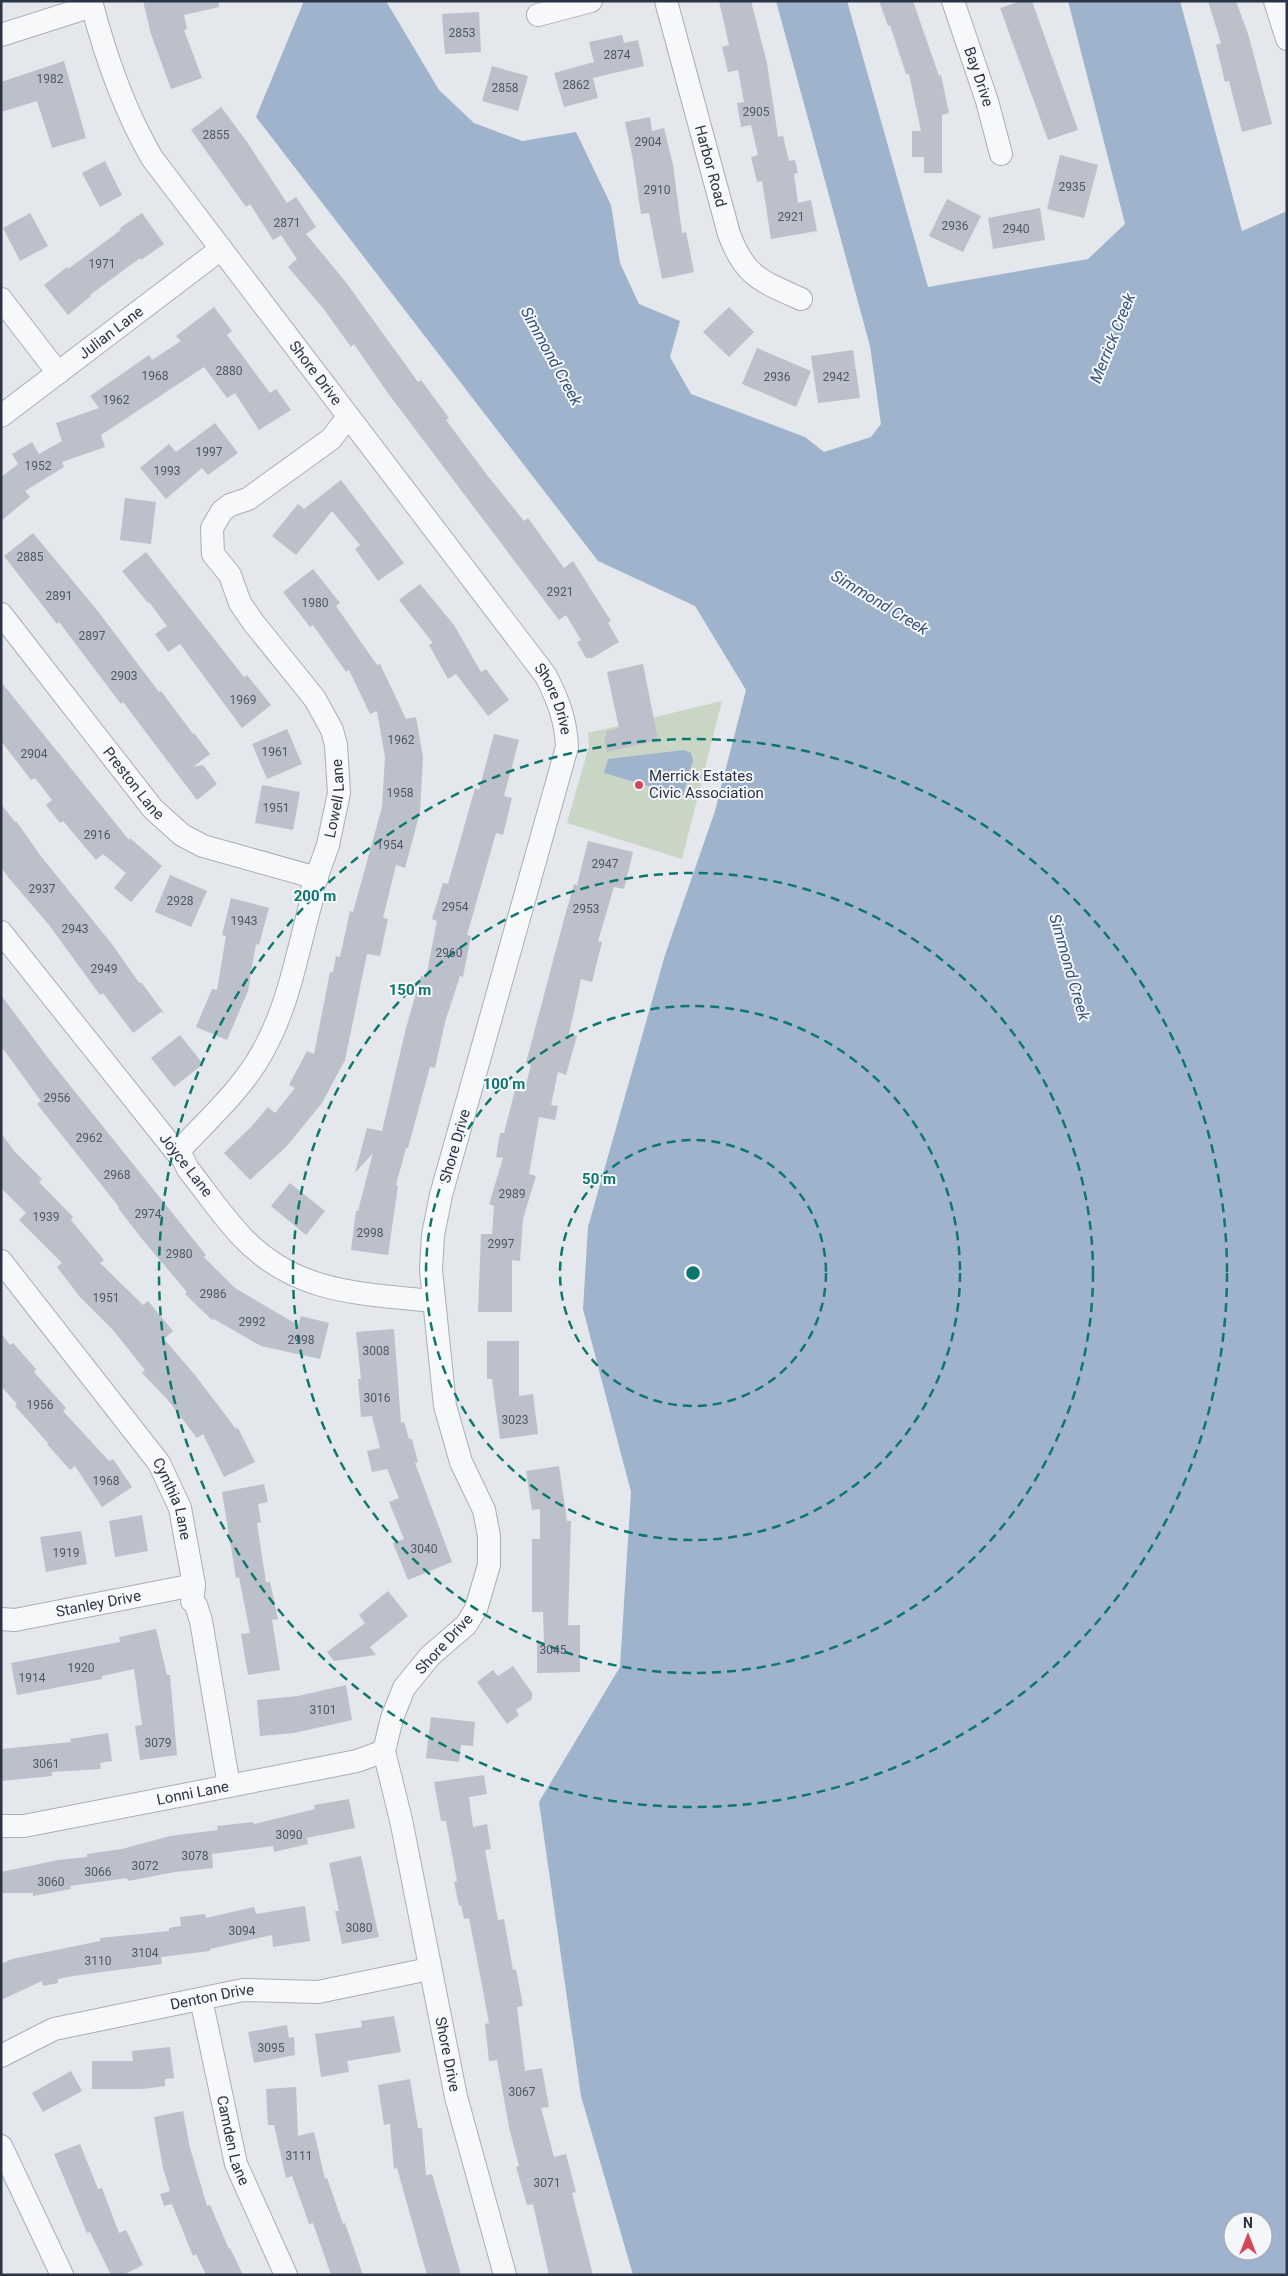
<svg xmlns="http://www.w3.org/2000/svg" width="1288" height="2276" viewBox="0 0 1288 2276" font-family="Roboto,sans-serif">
	<rect width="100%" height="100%" fill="#e4e7ec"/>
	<path fill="#c9d6c5" d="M722,701L682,859L567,823L589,746L588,733Z"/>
	<g fill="#9fb4cc" fill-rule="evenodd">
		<path d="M304,1H386L439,90L474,123L522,141L576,132L611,205L620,263L639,304L680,321L670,357L691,394L805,437L824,452L871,437L881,424L870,346L776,1H847L928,287L1088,259L1125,224L1068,1H1180L1242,231L1287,211V2275H633L581,2096L539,1802L620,1667L631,1492L583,1309L588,1227L665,955L715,811L746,690L695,606L598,561L256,117ZM1233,2221H1263V2251H1233Z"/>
		<path d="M684,750L691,753L693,760L683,796L604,773L608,759Z"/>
	</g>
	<g fill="#bbc0ca">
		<path d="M143,1H219V7L184,15L187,29L184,30L202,78L171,89L151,34Z"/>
		<path d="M719,1H751L767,63L778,137L783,136L789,161L795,160L798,173L794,174L798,203L811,200L817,231L771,239L762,181L757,182L751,157L758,155L751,125L741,127L737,103L744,102L738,70L728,72L722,47L729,45Z"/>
		<path d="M879,1H913L939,76L941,75L949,113L942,115V173H924V157H912V131H921L909,74H906L890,25L888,26Z"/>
		<path d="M1021,1H1032L1078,130L1048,140L1000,8Z"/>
		<path d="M1208,1H1236L1249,37L1272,124L1242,132L1229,81L1225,82L1216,45L1221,43Z"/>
		<path d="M479,12L481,52L445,54L442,14Z"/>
		<path d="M622,35L624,43L638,40L644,66L593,78L598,98L564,107L554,73L594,62L589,42Z"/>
		<path d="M64,61L86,138L52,148L37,101L1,112V82Z"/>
		<path d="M492,66L528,76L518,111L482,101Z"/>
		<path d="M221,107L247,142L287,203L296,197L316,227L306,234L345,281L418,382L421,380L449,418L446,420L487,475L524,521L528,518L564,568L573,561L611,621L608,623L619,642L592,658H586L577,642L581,640L566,615L559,620L387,392L354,344L351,347L323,308L288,267L297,259L281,235L273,240L250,204L246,207L191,130Z"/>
		<path d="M650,117L652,131L664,128L673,165L682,233L686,232L694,272L662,279L649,213L641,214L633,160L625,122Z"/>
		<path d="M1060,155L1098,165L1084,218L1047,209Z"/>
		<path d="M105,161L122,195L100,207L82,173Z"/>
		<path d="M947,199L981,216L963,252L929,236Z"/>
		<path d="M1040,208L1045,240L993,249L988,218Z"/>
		<path d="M30,213L48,246L20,261L3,228Z"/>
		<path d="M142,213L164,244L141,260L140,258L90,295L91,296L68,315L44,285L67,267L68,269L121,230L120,228Z"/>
		<path d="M214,307L232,331L227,335L270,393L276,389L291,410L259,430L235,393L227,398L204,367L101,435L105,447L62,462L64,467L25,491L30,497L1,521V477L18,464L12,454L32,442L39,454L62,441L56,423L99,408L90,396L149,355L152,360L181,341L176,336Z"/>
		<path d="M729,307L754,332L729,357L703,332Z"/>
		<path d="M757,348L811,371L796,407L742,384Z"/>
		<path d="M853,350L860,398L818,403L811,356Z"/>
		<path d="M215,423L238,453L208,475L202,468L166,499L140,468L169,444L176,452Z"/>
		<path d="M341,480L404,563L378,581L355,549L360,545L332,511L296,555L272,536L298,504L304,509Z"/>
		<path d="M125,498L156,502L151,544L120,540Z"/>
		<path d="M33,533L97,610L159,692L161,691L193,734L194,733L210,754L193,767L203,765L217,784L197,800L123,702L121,704L59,622L57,624L4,556Z"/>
		<path d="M146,552L244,677L247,675L271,705L242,728L180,644L168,652L155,634L167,626L149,602L148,603L122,571Z"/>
		<path d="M313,569L340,603L336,606L377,665L380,664L406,719L416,717L423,757L420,812L405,868L396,865L383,918L388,919L380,956L367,954L345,1060L322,1103L286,1147L250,1180L224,1153L252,1126L268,1107L275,1113L295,1088L289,1085L307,1051L314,1054L330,972H333L336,956L340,957L350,911L353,912L382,807L385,757L377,711L370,714L349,670L346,672L313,625L310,627L283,592Z"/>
		<path d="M420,584L454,625L481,672L486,669L509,700L488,716L456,674L448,679L429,645L433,643L399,600Z"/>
		<path d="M643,664L658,740L607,752L604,737L607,736L606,731L619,728L607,672Z"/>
		<path d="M1,682L129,840L130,838L162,866L131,902L114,888L126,873L103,854L96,860L63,821L60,823L46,805L52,800L35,778L31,780L1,741Z"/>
		<path d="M287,729L302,764L267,779L252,744Z"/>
		<path d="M494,734L519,740L504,796L512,798L503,835L496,833L467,935L471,936L463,977L460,976L445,1022L435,1068L430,1067L408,1148H406L396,1185L398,1186L388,1255L351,1250L356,1211H358L373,1153L355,1173L367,1128L382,1131L406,1028L421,976L426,977L437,921L432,919L443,883L448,884L475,788L479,790Z"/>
		<path d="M262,785L300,792L293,830L255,823Z"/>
		<path d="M1,804L15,822L16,821L40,855L111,943L140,984L141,982L164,1013L161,1012L133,1033L103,993L100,995L49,925L8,877L1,867Z"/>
		<path d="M588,841L633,852L624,889L614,887L598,941L602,942L592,982L581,979L569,1034L577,1036L566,1075L558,1072L551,1105L558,1106L555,1120L539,1117L529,1174L536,1176L523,1219L520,1261L512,1260V1312H478L481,1234H492L494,1206L489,1204L503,1158L496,1157L500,1133H504L515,1090L524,1092L531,1065L526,1063L563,923L574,884L577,885Z"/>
		<path d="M170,875L207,891L191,927L155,912Z"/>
		<path d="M231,898L269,908L259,945L256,944L248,991L227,1040L196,1027L212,989L217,990L226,936L222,935Z"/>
		<path d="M1,995L48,1058L206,1255L204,1257L235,1288L298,1325L301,1316L329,1323L320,1359L261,1346L214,1319L212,1320L185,1294L187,1292L142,1239L118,1208L119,1207L37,1104L41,1101L1,1046Z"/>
		<path d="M180,1035L203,1064L174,1087L151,1058Z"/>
		<path d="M1,1133L15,1152L42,1179L39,1182L73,1217L71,1220L104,1260L100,1263L143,1305L148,1301L173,1331L164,1339L195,1375L236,1429L238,1428L255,1462L224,1477L203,1434L197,1438L167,1399L142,1373L145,1370L113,1330L80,1297L57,1267L62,1263L19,1220L26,1213L1,1188Z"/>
		<path d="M290,1183L325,1211L306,1235L271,1206Z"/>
		<path d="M394,1329L401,1423L404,1422L409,1439H412L418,1462L415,1463L452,1562L408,1580L393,1543L404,1539L389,1502L399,1498L387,1469L372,1472L367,1451L380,1448L372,1416L361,1417L358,1379H361L356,1332Z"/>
		<path d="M1,1333L10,1345L13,1343L36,1369L34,1372L66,1408L63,1411L109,1461L113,1459L132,1487L102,1507L75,1466L70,1470L47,1444L48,1443L15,1406L17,1404L1,1386Z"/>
		<path d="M487,1341H519V1396L533,1394L538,1434L500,1439L492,1379H487Z"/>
		<path d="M559,1466L567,1521H571L568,1625H580V1672L537,1673V1642H544L543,1612H532V1539H540V1509L532,1510L526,1471Z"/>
		<path d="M264,1484L268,1502L258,1504L261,1522L257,1523L266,1582H270L278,1619L272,1620L280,1670L248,1675L241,1634L250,1633L239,1577L236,1578L222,1492Z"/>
		<path d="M142,1515L148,1551L115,1557L109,1521Z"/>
		<path d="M81,1531L87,1564L46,1572L40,1537Z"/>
		<path d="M388,1591L408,1616L370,1647L376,1655L334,1661L327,1652L365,1623L359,1615Z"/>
		<path d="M156,1629L167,1675H170L177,1755L140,1760L135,1726L142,1725L134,1669L102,1676V1679L17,1695L11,1663L120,1642L119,1637Z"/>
		<path d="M513,1666L532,1693V1699L516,1710L519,1715L507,1724L477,1682L493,1670L498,1676Z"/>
		<path d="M346,1685L352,1720L294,1733L260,1736L257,1700L298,1696Z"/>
		<path d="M431,1717L475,1722L473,1746L461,1745L459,1762L426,1758Z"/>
		<path d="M108,1733L112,1761L100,1763L101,1769L52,1772V1776L1,1781V1749L71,1742L70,1739Z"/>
		<path d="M484,1775L487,1794L469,1797L473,1827L487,1824L491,1849L485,1850L498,1920L504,1919L513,1970L516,1969L523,2006L517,2007L525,2071L542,2068L549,2107L541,2108L554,2157L566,2154L576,2192L572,2193L593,2275H549L533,2204L527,2205L516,2167L519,2166L509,2127L497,2060L489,2061L485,2024L489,2023L478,1964L469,1918L464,1919L461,1905L459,1906L454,1882L457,1881L446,1821H441L434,1782Z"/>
		<path d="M349,1799L355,1828L307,1838L308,1844L274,1852L273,1846L212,1854L213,1868L175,1872L128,1881L127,1878L70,1886L71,1889L33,1896V1893H1V1872L58,1860L87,1857V1854L122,1849L170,1836L218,1830L217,1826L253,1822L254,1824L315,1809L314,1805Z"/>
		<path d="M361,1856L379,1937L342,1944L335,1911H339L329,1863Z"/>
		<path d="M305,1906L310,1941L273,1947L272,1935L210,1949V1951L161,1957L162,1964L73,1976L58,1979V1983L43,1986L42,1981L1,2000V1964L12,1959L100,1941V1938L169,1931V1928L181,1926L180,1917L205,1914L206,1918L254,1907L256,1914Z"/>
		<path d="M394,2016L401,2052L347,2061L349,2072L321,2077L315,2034L362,2027L361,2021Z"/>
		<path d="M287,2025L289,2038L294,2037L295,2055L254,2063L248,2032Z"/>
		<path d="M170,2047L174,2078L165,2079V2086L143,2089H92V2061H133L132,2051Z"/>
		<path d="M71,2071L82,2091L43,2112L32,2093Z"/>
		<path d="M410,2079L418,2128H422L426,2175L432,2174L461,2275H427L397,2168L394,2169L390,2124L384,2125L378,2085Z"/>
		<path d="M296,2087L298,2136L314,2132L325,2179L327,2178L343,2224L345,2223L363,2275H331L313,2223L309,2224L292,2176L286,2178L274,2125H268L266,2089Z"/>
		<path d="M183,2111L190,2148L207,2206L210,2205L229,2249L230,2248L243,2275H206L196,2254L193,2256L172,2204L164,2206L160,2194L170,2191L163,2168L154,2117Z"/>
		<path d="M80,2144L98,2189L102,2188L119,2233L126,2230L143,2265L123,2275H111L90,2232L87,2233L54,2154Z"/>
	</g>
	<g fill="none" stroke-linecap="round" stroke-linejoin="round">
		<defs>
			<g id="minor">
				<path id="s1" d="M91,1C105,55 124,110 152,158L546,676C558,700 566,720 567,747L441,1195L433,1235L431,1270L445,1406L461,1462L484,1510L489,1536V1565L476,1609L466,1625L430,1656L404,1688L392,1718L384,1751L401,1820L456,2097L505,2275"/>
				<path id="s2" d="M666,1L729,234C745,277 761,281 801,299"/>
				<path id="s3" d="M953,1L987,101L1001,154"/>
				<path d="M1275,1L1287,39"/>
				<path d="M538,15L591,1"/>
				<path d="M1,35L92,6"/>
				<path d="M1,299L58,373"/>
				<path id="s4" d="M1,416L221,249"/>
				<path id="s5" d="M1,614L153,809L182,835L203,846L317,878"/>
				<path d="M1,932L177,1153L182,1157L188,1169C206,1192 223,1217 243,1238C297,1294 360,1293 432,1301"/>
				<path id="s6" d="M177,1153C206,1121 242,1090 263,1051C289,1005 298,949 312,899V890L328,845L339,793L336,745L332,730L315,699L253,622L240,603L230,575L213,554L212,528L222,511L230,505L248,499L331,439L348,417"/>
				<path id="s7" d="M1,1261L159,1463L180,1508L194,1585L192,1601L196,1605L201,1621L229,1786"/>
				<path id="s8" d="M1,1619L15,1620L194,1585"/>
				<path id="s9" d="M1,1826H24L357,1761L384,1751"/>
				<path id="s10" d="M201,1999L236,2164L286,2275"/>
				<path id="s11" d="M1,2056L54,2029L243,1990L318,1992L429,1969"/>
				<path d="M1,2146L62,2275"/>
			</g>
		</defs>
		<use href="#minor" stroke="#a9aeb7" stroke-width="24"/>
		<use href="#minor" stroke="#f7f8fa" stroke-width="22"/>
	</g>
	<g fill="none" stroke="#0f766e" stroke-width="2.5" stroke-dasharray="9 6">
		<circle cx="693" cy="1273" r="133"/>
		<circle cx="693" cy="1273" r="267"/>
		<circle cx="693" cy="1273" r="400"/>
		<circle cx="693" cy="1273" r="534"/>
	</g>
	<circle fill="#d1495b" stroke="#f4f6f9" stroke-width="2" cx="639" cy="785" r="5"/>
	<g text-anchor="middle" stroke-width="4" stroke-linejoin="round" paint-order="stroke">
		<g font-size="12" fill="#4f5766">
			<text x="462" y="37">2853</text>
			<text x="617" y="59">2874</text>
			<text x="50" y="83">1982</text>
			<text x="576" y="89">2862</text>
			<text x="505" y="92">2858</text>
			<text x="756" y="116">2905</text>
			<text x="216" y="139">2855</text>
			<text x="648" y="146">2904</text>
			<text x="1072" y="191">2935</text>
			<text x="657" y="194">2910</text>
			<text x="791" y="221">2921</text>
			<text x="287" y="227">2871</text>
			<text x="955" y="230">2936</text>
			<text x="1016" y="233">2940</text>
			<text x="102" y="268">1971</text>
			<text x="229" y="375">2880</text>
			<text x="155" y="380">1968</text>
			<text x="777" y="381">2936</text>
			<text x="836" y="381">2942</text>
			<text x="116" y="404">1962</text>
			<text x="209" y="456">1997</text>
			<text x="38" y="470">1952</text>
			<text x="167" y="475">1993</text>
			<text x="30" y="561">2885</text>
			<text x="560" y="596">2921</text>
			<text x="59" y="600">2891</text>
			<text x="315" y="607">1980</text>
			<text x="92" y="640">2897</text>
			<text x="124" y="680">2903</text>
			<text x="243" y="704">1969</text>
			<text x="401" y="744">1962</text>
			<text x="275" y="756">1961</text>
			<text x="34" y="758">2904</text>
			<text x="400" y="797">1958</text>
			<text x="276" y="812">1951</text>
			<text x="97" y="839">2916</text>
			<text x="390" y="849">1954</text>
			<text x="605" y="868">2947</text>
			<text x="42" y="893">2937</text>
			<text x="180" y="905">2928</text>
			<text x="455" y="911">2954</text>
			<text x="586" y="913">2953</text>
			<text x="244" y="925">1943</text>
			<text x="75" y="933">2943</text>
			<text x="449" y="957">2960</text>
			<text x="104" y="973">2949</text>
			<text x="57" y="1102">2956</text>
			<text x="89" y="1142">2962</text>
			<text x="117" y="1179">2968</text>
			<text x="512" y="1198">2989</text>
			<text x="148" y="1218">2974</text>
			<text x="46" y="1221">1939</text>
			<text x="370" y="1237">2998</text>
			<text x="501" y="1248">2997</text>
			<text x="179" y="1258">2980</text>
			<text x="213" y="1298">2986</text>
			<text x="106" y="1302">1951</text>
			<text x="252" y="1326">2992</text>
			<text x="301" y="1344">2998</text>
			<text x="376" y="1355">3008</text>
			<text x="377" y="1402">3016</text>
			<text x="40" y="1409">1956</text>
			<text x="515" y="1424">3023</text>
			<text x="106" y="1485">1968</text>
			<text x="424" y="1553">3040</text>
			<text x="66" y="1557">1919</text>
			<text x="553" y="1654">3045</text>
			<text x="81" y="1672">1920</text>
			<text x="32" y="1682">1914</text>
			<text x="323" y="1714">3101</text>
			<text x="158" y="1747">3079</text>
			<text x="46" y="1768">3061</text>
			<text x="289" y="1839">3090</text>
			<text x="195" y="1860">3078</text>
			<text x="145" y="1870">3072</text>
			<text x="98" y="1876">3066</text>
			<text x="51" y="1886">3060</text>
			<text x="359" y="1932">3080</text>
			<text x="242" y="1935">3094</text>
			<text x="145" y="1957">3104</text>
			<text x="98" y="1965">3110</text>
			<text x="271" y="2052">3095</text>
			<text x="522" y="2096">3067</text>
			<text x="299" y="2160">3111</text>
			<text x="547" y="2187">3071</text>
		</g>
		<g font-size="15" fill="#2b3445" stroke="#f4f6f9">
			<text dy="5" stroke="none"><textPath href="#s3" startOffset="80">Bay Drive</textPath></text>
			<text dy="5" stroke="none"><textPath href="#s2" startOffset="171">Harbor Road</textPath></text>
			<text dy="5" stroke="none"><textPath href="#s4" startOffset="138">Julian Lane</textPath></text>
			<text dy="5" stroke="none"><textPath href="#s1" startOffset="439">Shore Drive</textPath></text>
			<text dy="5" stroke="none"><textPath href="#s1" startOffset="844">Shore Drive</textPath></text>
			<text dy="5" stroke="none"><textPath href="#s5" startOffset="215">Preston Lane</textPath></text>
			<text dy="5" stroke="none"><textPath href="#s6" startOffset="398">Lowell Lane</textPath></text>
			<text transform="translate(455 1146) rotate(-74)" y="5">Shore Drive</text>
			<text transform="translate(186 1165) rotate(52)" y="5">Joyce Lane</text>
			<text dy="5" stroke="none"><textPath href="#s7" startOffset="295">Cynthia Lane</textPath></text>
			<text dy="5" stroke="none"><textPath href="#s8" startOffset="99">Stanley Drive</textPath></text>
			<text transform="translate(444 1644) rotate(-47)" y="5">Shore Drive</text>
			<text dy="5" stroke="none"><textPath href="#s9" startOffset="195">Lonni Lane</textPath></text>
			<text dy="5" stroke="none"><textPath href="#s11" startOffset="221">Denton Drive</textPath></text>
			<text dy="5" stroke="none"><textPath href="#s1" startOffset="2269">Shore Drive</textPath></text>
			<text dy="5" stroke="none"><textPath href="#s10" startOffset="145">Camden Lane</textPath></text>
		</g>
		<g font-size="15" fill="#2b3445" stroke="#f4f6f9" text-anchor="start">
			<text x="649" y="781">Merrick Estates<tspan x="649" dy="17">Civic Association</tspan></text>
		</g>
		<g font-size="16" font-style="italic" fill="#34527a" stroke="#f4f6f9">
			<text transform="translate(1112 338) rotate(-68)" y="6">Merrick Creek</text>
			<text transform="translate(552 356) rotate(61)" y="6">Simmond Creek</text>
			<text transform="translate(880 602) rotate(31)" y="6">Simmond Creek</text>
			<text transform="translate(1070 967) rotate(74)" y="6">Simmond Creek</text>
		</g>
	</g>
	<circle cx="693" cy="1273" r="8" fill="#0f766e" stroke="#f4f6f9" stroke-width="2.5"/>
	<g font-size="15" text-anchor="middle" font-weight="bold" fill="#0f766e" stroke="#f4f6f9" stroke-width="4" stroke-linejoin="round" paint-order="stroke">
		<text x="315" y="901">200 m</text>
		<text x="410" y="995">150 m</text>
		<text x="504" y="1089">100 m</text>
		<text x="599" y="1184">50 m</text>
	</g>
	<rect width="1288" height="2276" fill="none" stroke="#2b3445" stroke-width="5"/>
	<g transform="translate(1248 2236)"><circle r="24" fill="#f4f6f9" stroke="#a4a8b1"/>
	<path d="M0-4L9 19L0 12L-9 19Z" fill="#d1495b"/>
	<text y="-8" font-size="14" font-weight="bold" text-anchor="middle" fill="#2b3445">N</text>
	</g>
</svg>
